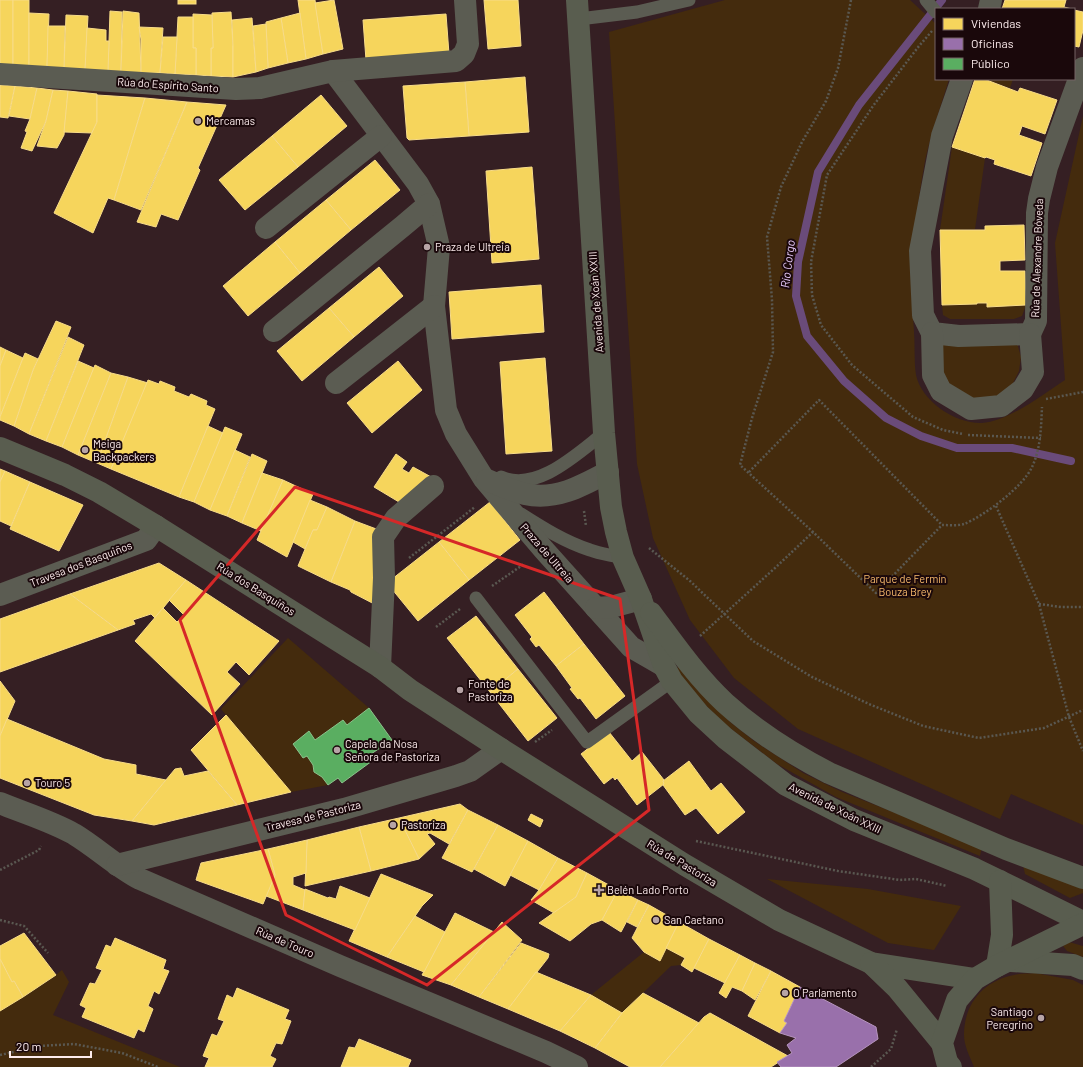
<svg xmlns="http://www.w3.org/2000/svg" width="1083" height="1067" viewBox="0 0 1083 1067" font-family="Barlow,sans-serif">
	<rect width="100%" height="100%" fill="#351f23"/>
	<g fill="#442b0d">
		<path d="M725,0H910L936,24V79H949C941,106 931,133 925,161C918,199 913,239 912,278C911,296 913,314 914,332C915,345 914,362 916,375C922,402 956,424 982,423C1007,422 1044,394 1065,380L1055,243L1083,116V825L1011,794L1000,819L798,729L734,678L690,620L653,538L637,464L609,32Z"/>
		<path d="M984,79H1013L1010,88Z"/>
		<path d="M952,147L985,158L975,229L940,230Z"/>
		<path d="M977,303H987L988,307L1026,305L1022,316L1014,319H950L943,315L942,305L977,304Z"/>
		<path d="M1017,343L1021,357L1019,371L1013,383L1004,393L991,399L966,398L946,381L941,370L942,345Z"/>
		<path d="M288,638L369,708L392,740L368,756L372,761L342,783L338,778L328,785L291,792L221,709Z"/>
		<path d="M681,665L730,722L754,741L803,773L842,792L982,847L980,856L836,797L777,764L726,725L690,690L676,669Z"/>
		<path d="M1023,865L1083,889V893L1070,898L1025,874Z"/>
		<path d="M767,879L868,889L961,906L934,950L888,943Z"/>
		<path d="M1069,942L1083,946V957L1067,951L1063,946Z"/>
		<path d="M666,948L685,958L681,965L671,966L622,1013L591,995L644,952L659,961Z"/>
		<path d="M62,970L69,982L53,1015L180,1067H0V1011L48,981Z"/>
		<path d="M1035,973L1073,980L1083,985V1067H974C970,1057 964,1046 964,1035C964,1004 983,981 1014,975C1021,973 1028,974 1035,973Z"/>
	</g>
	<g fill="#f6d55c" stroke="#f8dc88">
		<path d="M0,0H13V67L0,66Z"/>
		<rect x="13" y="0" width="16" height="67"/>
		<rect x="178" y="0" width="18" height="4"/>
		<path d="M298,0H315L323,54L306,59Z"/>
		<path d="M334,0L343,49L323,54L315,3Z"/>
		<path d="M484,0H518L521,46L488,49Z"/>
		<path d="M1005,0H1066L1064,7L1072,9H1002Z"/>
		<path d="M1074,10L1083,12V30L1079,47L1074,46Z"/>
		<path d="M110,11L122,12L121,72L108,71Z"/>
		<path d="M123,11L139,13L141,73L121,72Z"/>
		<path d="M231,12L233,46V77L211,76V48H213L212,13Z"/>
		<path d="M29,13L49,14L47,68L29,67Z"/>
		<path d="M300,13L306,59L288,63L281,18Z"/>
		<path d="M193,14L212,15L213,48H211V76L196,75V48H193Z"/>
		<path d="M446,14L449,54L366,60L363,20Z"/>
		<path d="M66,15L88,16L85,71L64,69Z"/>
		<path d="M178,17H193V48H196V75L175,74Z"/>
		<path d="M252,18L256,72L233,77V46L232,20Z"/>
		<path d="M281,18L288,63L268,68L266,22Z"/>
		<path d="M266,24L268,68L256,72L253,26Z"/>
		<path d="M48,26H65L64,69L47,68Z"/>
		<path d="M139,27L163,28L160,73H141V39Z"/>
		<path d="M87,28L106,30V41H109L108,71H85Z"/>
		<path d="M163,37H177L175,74L160,73Z"/>
		<path d="M525,77L529,132L469,136L465,82Z"/>
		<path d="M975,79H984L1018,92L1020,88L1057,100L1045,134L1022,126L1019,135L1042,143L1031,176L994,164L995,160L986,157L985,158L952,147Z"/>
		<path d="M465,82L469,136L409,140L407,138L403,86Z"/>
		<path d="M0,85L15,86L8,118L0,117Z"/>
		<path d="M15,86L37,88L30,119L9,116Z"/>
		<path d="M37,88L53,90L46,121L32,151L21,148L27,132L25,131L30,119Z"/>
		<path d="M53,90L68,91L64,135L57,148L37,146L46,121Z"/>
		<path d="M68,91L97,94V122L92,133L64,132Z"/>
		<path d="M97,95L145,98L114,200L108,198L93,233L54,213L97,122Z"/>
		<path d="M321,95L347,126L298,167L272,136Z"/>
		<path d="M145,98L187,102L141,210L114,200Z"/>
		<path d="M187,102L226,105L198,168L200,170L178,220L161,214L156,227L137,222Z"/>
		<path d="M272,136L298,167L245,210L219,180Z"/>
		<path d="M375,160L400,190L351,230L326,200Z"/>
		<path d="M532,167L539,259L492,263L486,171Z"/>
		<path d="M326,200L351,230L300,273L275,242Z"/>
		<path d="M1024,225L1025,260L1000,261V271H1025L1026,305L987,307V303H977V304L942,305L940,230H985V226Z"/>
		<path d="M275,242L300,273L248,316L223,286Z"/>
		<path d="M379,267L403,296L354,337L329,308Z"/>
		<path d="M541,285L544,332L452,339L449,292Z"/>
		<path d="M329,308L354,337L302,381L277,351Z"/>
		<path d="M56,321L71,327L29,434L14,426L33,370Z"/>
		<path d="M68,337L84,345L46,441L29,434Z"/>
		<path d="M0,347L6,350L0,366Z"/>
		<path d="M6,350L23,358L0,417V366Z"/>
		<path d="M25,353L38,359L33,370L14,426L0,420V417Z"/>
		<path d="M545,358L552,451L506,454L500,362Z"/>
		<path d="M78,361L94,368L62,447L46,441Z"/>
		<path d="M398,361L422,390L372,433L347,403Z"/>
		<path d="M95,365L111,373L78,455L62,447Z"/>
		<path d="M111,373L128,377L97,463L78,455Z"/>
		<path d="M128,377L148,383L111,469L97,463Z"/>
		<path d="M148,380L159,384L160,381L175,387L174,391L189,397L191,394L207,401L206,405L215,409L179,497L111,469Z"/>
		<path d="M208,426L223,433L194,502L179,497Z"/>
		<path d="M225,427L242,434L210,510L194,502Z"/>
		<path d="M235,450L250,457L227,516L210,510Z"/>
		<path d="M252,454L267,461L242,523L227,516Z"/>
		<path d="M396,454L407,462L402,469L409,473L413,467L433,478L404,505L374,487Z"/>
		<path d="M0,469L5,471L0,482Z"/>
		<path d="M5,471L30,482L11,526L0,521V482Z"/>
		<path d="M262,473L283,480L261,531L242,523Z"/>
		<path d="M283,480L313,494L287,557L257,540Z"/>
		<path d="M30,482L83,505L59,551L10,529Z"/>
		<path d="M310,500L327,507L317,530H313L305,549L293,542Z"/>
		<path d="M490,502L520,540L469,580L439,542Z"/>
		<path d="M327,507L355,521L331,582L298,566L313,530H317Z"/>
		<path d="M355,521L379,530L380,607L351,592L350,590L331,582Z"/>
		<path d="M439,542L469,580L418,621L387,583Z"/>
		<path d="M159,563L186,580L155,618L151,614L133,620L135,624L118,630L70,594Z"/>
		<path d="M186,580L279,641L249,675L236,662L227,672L240,684L212,715L135,641L163,608L177,622L184,615L169,600Z"/>
		<path d="M544,592L584,644L556,666L539,645L536,647L530,639L532,637L515,615Z"/>
		<path d="M70,594L118,630L0,672V619Z"/>
		<path d="M476,616L518,669L490,692L447,638Z"/>
		<path d="M584,644L625,696L596,719L580,698L578,699L570,689L572,688L556,666Z"/>
		<path d="M518,669L557,718L528,741L490,692Z"/>
		<path d="M0,681L15,701L0,736Z"/>
		<path d="M226,715L291,792L237,805L191,750Z"/>
		<path d="M7,719L104,759L136,765V774L166,780L132,821L94,815L0,778V736Z"/>
		<path d="M609,732L632,761L642,752L664,780L663,781L664,784L637,805L617,778L615,780L613,777L604,784L581,754Z"/>
		<path d="M689,761L711,791L721,783L745,812L718,834L696,808L685,815L663,785L664,784L663,781Z"/>
		<path d="M181,768L184,776L208,771L237,805L154,825L132,821L175,769Z"/>
		<path d="M460,804L468,810L449,844L430,833L427,834L435,844L419,859L399,818Z"/>
		<path d="M468,810L498,825L472,872L442,858Z"/>
		<path d="M531,814L543,820L540,827L528,820Z"/>
		<path d="M399,818L419,859L371,871L359,827Z"/>
		<path d="M498,825L528,841L505,886L474,869Z"/>
		<path d="M359,827L371,871L305,886L307,840Z"/>
		<path d="M307,840L306,873L293,877V885L305,890L303,910L266,896L275,875L268,849Z"/>
		<path d="M528,841L558,858L539,890L510,875Z"/>
		<path d="M268,849L275,875L263,904L196,880L201,863Z"/>
		<path d="M558,858L587,873L576,897L554,913L531,900L539,890Z"/>
		<path d="M587,873L618,890L602,920L591,924L570,941L539,923L576,897Z"/>
		<path d="M381,874L433,895L422,906L387,957L349,941Z"/>
		<path d="M340,886L370,898L355,930L303,910L305,889L328,898L329,897L336,899Z"/>
		<path d="M618,890L638,900L621,932L602,920Z"/>
		<path d="M638,900L649,905L637,927L627,922Z"/>
		<path d="M649,905L679,922L660,961L644,952L632,938Z"/>
		<path d="M455,913L494,932L451,985L422,975Z"/>
		<path d="M415,916L445,932L424,972L387,957Z"/>
		<path d="M502,922L522,940L479,997L451,985Z"/>
		<path d="M679,922L709,939L692,972L681,965L685,958L666,948Z"/>
		<path d="M24,933L56,975L23,997L14,981L12,982L0,959V946Z"/>
		<path d="M115,938L166,960L163,969L169,971L159,994L154,991L148,1006L153,1009L144,1032L138,1029L134,1038L82,1017L86,1008L80,1005L90,983L95,984L102,970L96,968L106,945L111,947Z"/>
		<path d="M709,939L740,955L725,983L694,968Z"/>
		<path d="M521,943L549,954L548,958L508,1009L479,997Z"/>
		<path d="M740,955L755,963L742,991L732,987L726,998L719,993Z"/>
		<path d="M0,959L12,982L14,981L23,997L0,1011Z"/>
		<path d="M755,963L771,971L755,1000L742,991Z"/>
		<path d="M771,971L800,987L784,1021L787,1023L780,1033L748,1016Z"/>
		<path d="M536,972L591,995L560,1031L508,1009Z"/>
		<path d="M237,988L289,1010L285,1019L291,1021L282,1044L276,1043L270,1056L276,1059L272,1067H205L209,1058L203,1056L212,1034L217,1036L224,1021L218,1019L227,995L233,998Z"/>
		<path d="M643,993L699,1023L660,1067H630L595,1048L622,1013Z"/>
		<path d="M591,995L622,1013L595,1048L560,1031Z"/>
		<path d="M710,1013L788,1056L771,1067H660L704,1017Z"/>
		<path d="M359,1039L411,1060L408,1067H341L349,1047L355,1048Z"/>
	</g>
	<path fill="#9970ab" stroke="#b795bf" d="M800,987L876,1027L878,1039L836,1067H781L777,1062L792,1053L787,1045L796,1038L780,1033L787,1023L784,1021Z"/>
	<path fill="#5aae61" stroke="#8bc18b" d="M369,708L392,740L368,756L372,761L342,783L338,778L328,785L322,777L314,772L313,765L307,756L303,758L293,744L309,731L315,740L343,720L347,725Z"/>
	<g fill="none" stroke-linecap="round" stroke-linejoin="round">
		<path stroke="#6a4b7a" stroke-width="8" d="M942,0L859,105L818,172L798,262L796,296L807,336L844,381L886,418L921,436L957,448H1012L1071,461"/>
		<g stroke="#5a5851" stroke-width="2.5" stroke-dasharray="2 2" stroke-linecap="butt">
			<path d="M851,0L838,68L826,101L802,142L781,187L767,237L772,300L773,352L752,418L740,465L813,532L876,593L942,525C949,525 958,526 964,524C984,516 1023,487 1032,467C1041,448 1041,427 1042,407"/>
			<path d="M932,31L919,46L873,106L827,175L811,262L812,295L821,325L852,365L913,417L943,430L963,434"/>
			<path d="M1046,399L1083,392"/>
			<path d="M968,435L1041,438"/>
			<path d="M749,472L819,400L942,525"/>
			<path d="M996,506L1039,604L1069,717L1083,751"/>
			<path d="M584,511L586,526"/>
			<path d="M649,548L690,581L753,641L812,677L869,704L923,726L979,738L1044,728L1083,710"/>
			<path d="M409,558L475,507"/>
			<path d="M492,586L524,564"/>
			<path d="M1039,604L1061,607H1083"/>
			<path d="M436,627L460,609"/>
			<path d="M700,636L775,568L813,532"/>
			<path d="M535,742L552,730"/>
			<path d="M696,841L838,871L900,880L916,879L947,886"/>
			<path d="M0,870L39,850L41,846"/>
			<path d="M0,920L24,926L48,953"/>
			<path d="M0,1055L40,1046L74,1044L122,1053L158,1067"/>
			<path d="M871,1067L891,1049L897,1029"/>
		</g>
		<g stroke="#5b5c52" stroke-width="13">
			<path d="M926,0L936,12"/>
			<path d="M579,19L637,12L689,0"/>
			<path d="M501,477C537,493 578,453 604,433"/>
			<path d="M521,514C543,528 565,542 590,550C600,554 612,555 623,558"/>
			<path d="M476,598L587,742L672,681"/>
		</g>
		<g stroke="#5b5c52" stroke-width="22">
			<path d="M989,9L991,0"/>
			<path d="M333,71L418,184L429,204L439,247L434,306L446,410L456,434L484,479L544,550L631,647L664,666"/>
			<path d="M0,74L236,89L260,88L333,71L456,61L464,54L468,44L465,0"/>
			<path d="M962,79L942,136L920,251L923,315L932,333L959,336L1030,334L1036,321L1037,213L1039,199L1047,167L1083,68"/>
			<path d="M266,228L381,136"/>
			<path d="M274,331L403,226L429,204"/>
			<path d="M932,333L933,375L941,391L971,409L1001,406L1023,389L1033,372L1030,334"/>
			<path d="M336,383L434,306"/>
			<path d="M487,480C499,485 512,491 525,494C555,501 582,486 608,472"/>
			<path d="M0,595L146,540L156,526"/>
			<path d="M596,608L611,607L641,599"/>
			<path d="M380,667L384,578L383,537L396,518L433,486"/>
			<path d="M0,803C24,813 51,821 74,834C97,848 117,867 140,879L340,966L546,1052L577,1067"/>
			<path d="M117,865L344,809L456,776L470,771L501,749"/>
		</g>
		<g stroke="#595d4f" stroke-width="22">
			<path d="M577,0L604,433L611,507L616,532L623,558L641,599L664,666L672,681L699,714L725,738L786,785L854,820L975,869L1083,922"/>
			<path d="M0,448L65,475L99,492L156,526L380,667L410,690L501,749L685,865L779,920L871,963L975,979"/>
			<path d="M651,613C674,644 697,677 725,703C756,731 792,754 829,773L1006,849L1083,878"/>
			<path d="M1011,961L1073,965L1083,969"/>
			<path d="M871,963L897,988L942,1043"/>
			<path d="M997,966L1002,935L1000,881"/>
			<path d="M951,1067L947,1062L942,1043L957,1000L975,979L997,966L1083,924"/>
		</g>
	</g>
	<path fill="none" stroke="#d62828" stroke-width="3" stroke-linejoin="round" d="M295,487L620,599L649,810L427,985L286,915L180,620Z"/>
	<g fill="#b7a4a6" stroke="#1a080b" stroke-width="1.5">
		<circle cx="198" cy="121" r="4"/>
		<circle cx="427" cy="247" r="4"/>
		<circle cx="85" cy="450" r="4"/>
		<circle cx="460" cy="690" r="4"/>
		<circle cx="337" cy="750" r="4"/>
		<circle cx="27" cy="783" r="4"/>
		<circle cx="393" cy="825" r="4"/>
		<path d="M597 884h4v4h4v4h-4v4h-4v-4h-4v-4h4z"/>
		<circle cx="656" cy="920" r="4"/>
		<circle cx="785" cy="993" r="4"/>
		<circle cx="1041" cy="1018" r="4"/>
	</g>
	<g text-anchor="middle" stroke-width="4" stroke-linejoin="round" paint-order="stroke">
		<g font-size="11" fill="#fdeced" stroke="#1a080b">
			<text transform="translate(168 85) rotate(4)" y="4">Rúa do Espírito Santo</text>
			<text transform="translate(1037 258) rotate(-88)" y="4">Rúa de Alexandre Bóveda</text>
			<text transform="translate(596 302) rotate(-94)" y="4">Avenida de Xoán XXIII</text>
			<text transform="translate(547 553) rotate(49)" y="4">Praza de Ultreia</text>
			<text transform="translate(81 564) rotate(-21)" y="4">Travesa dos Basquiños</text>
			<text transform="translate(256 589) rotate(32)" y="4">Rúa dos Basquiños</text>
			<text transform="translate(835 808) rotate(26)" y="4">Avenida de Xoán XXIII</text>
			<text transform="translate(313 816) rotate(-14)" y="4">Travesa de Pastoriza</text>
			<text transform="translate(682 863) rotate(31)" y="4">Rúa de Pastoriza</text>
			<text transform="translate(285 942) rotate(23)" y="4">Rúa de Touro</text>
		</g>
		<g font-size="11" fill="#fdeced" stroke="#1a080b" text-anchor="start">
			<text x="206" y="125">Mercamas</text>
			<text x="435" y="251">Praza de Ultreia</text>
			<text x="93" y="448">Meiga<tspan x="93" dy="13">Backpackers</tspan></text>
			<text x="468" y="688">Fonte de<tspan x="468" dy="13">Pastoriza</tspan></text>
			<text x="345" y="748">Capela da Nosa<tspan x="345" dy="13">Señora de Pastoriza</tspan></text>
			<text x="35" y="787">Touro 5</text>
			<text x="401" y="829">Pastoriza</text>
			<text x="607" y="894">Belén Lado Porto</text>
			<text x="664" y="924">San Caetano</text>
			<text x="793" y="997">O Parlamento</text>
			<text x="1033" y="1016" text-anchor="end">Santiago<tspan x="1033" dy="13">Peregrino</tspan></text>
		</g>
		<g font-size="11" fill="#f7ba6c" stroke="#1a080b">
			<text x="905" y="583">Parque de Fermín<tspan x="905" dy="13">Bouza Brey</tspan></text>
		</g>
		<g font-size="12" font-style="italic" fill="#e8ccfb" stroke="#1a080b">
			<text transform="translate(788 264) rotate(-83)" y="4">Río Corgo</text>
		</g>
	</g>
	<rect x="935" y="8" width="140" height="72" fill="#1a080b" stroke="#756365"/>
	<rect x="943" y="18" width="20" height="12" fill="#f6d55c" stroke="#756365"/>
	<text x="971" y="28" font-size="12" fill="#fdeced">Viviendas</text>
	<rect x="943" y="38" width="20" height="12" fill="#9970ab" stroke="#756365"/>
	<text x="971" y="48" font-size="12" fill="#fdeced">Oficinas</text>
	<rect x="943" y="58" width="20" height="12" fill="#5aae61" stroke="#756365"/>
	<text x="971" y="68" font-size="12" fill="#fdeced">Público</text>
	<path d="M10 1051v6h81v-6" fill="none" stroke="#fdeced" stroke-width="2"/>
	<text x="16" y="1051" font-size="12" fill="#fdeced" stroke="#1a080b" stroke-width="3" paint-order="stroke">20 m</text>
</svg>
